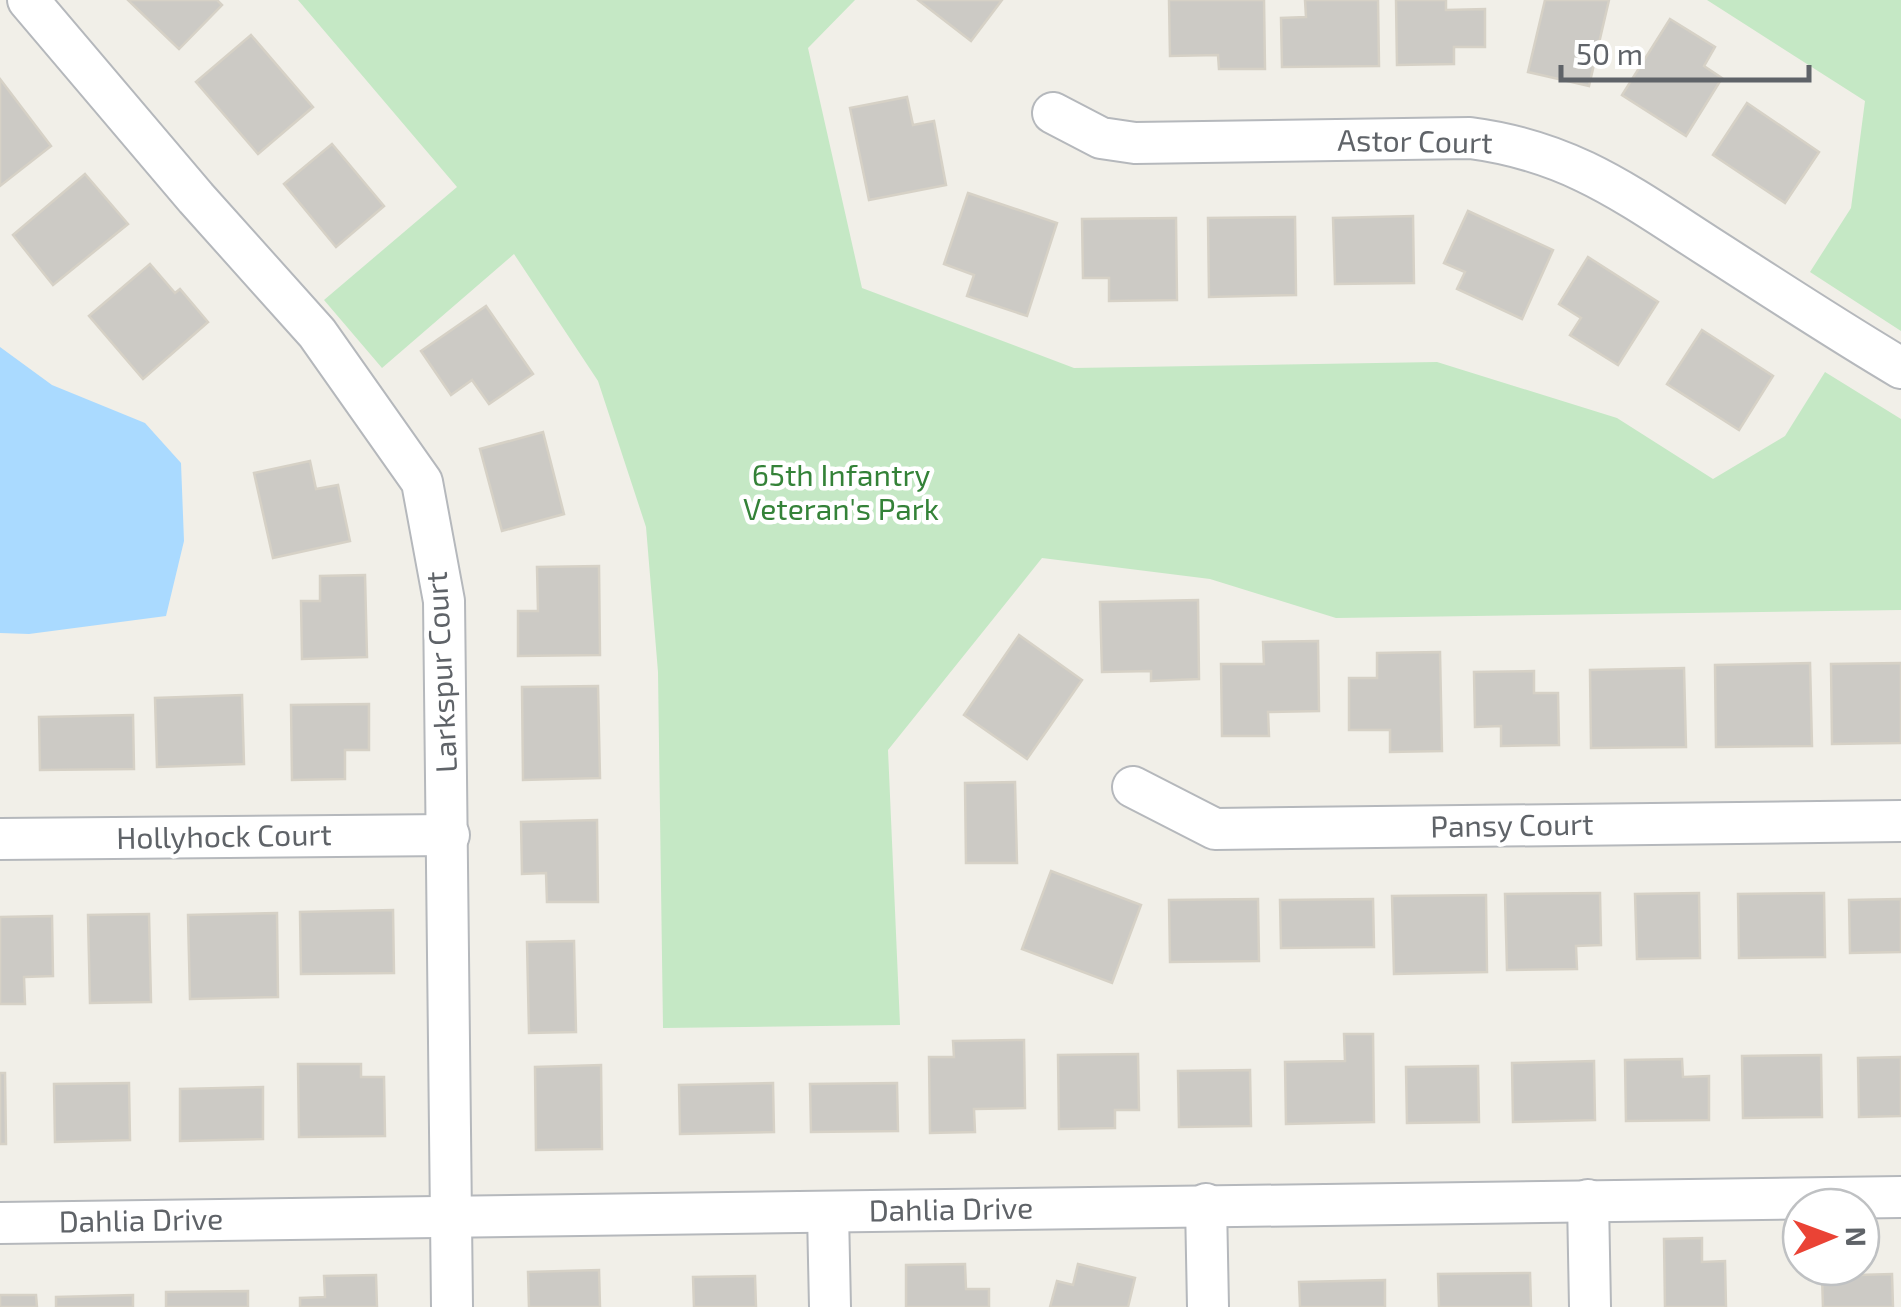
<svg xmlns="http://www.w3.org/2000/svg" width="1901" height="1307" viewBox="0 0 1901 1307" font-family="'Exo 2',sans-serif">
	<rect width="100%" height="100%" fill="#f1efe8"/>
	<g fill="#c5e8c5">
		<path d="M298,0H855L808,48L862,288L1074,368L1437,362L1617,418L1713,479L1785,436L1825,372L1901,419V610L1336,618L1210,579L1042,558L888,750L900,1025L663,1028L658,672L646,527L598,381L514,254L382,368L324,300L457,187Z"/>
		<path d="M1707,0H1901V331L1810,272L1851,208L1865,101Z"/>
	</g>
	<path fill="#aadaff" d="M0,347L52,385L145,423L181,463L184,541L166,616L29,634L0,633Z"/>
	<g fill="#cccac5" stroke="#d6d1c6" stroke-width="2.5">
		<path d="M128,0H217L222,5L179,49Z"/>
		<path d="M918,0H1002L971,41Z"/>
		<path d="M1169,0H1264L1265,69H1219L1218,55L1170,56Z"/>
		<path d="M1305,0H1378L1379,66L1282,67L1281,18L1306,17Z"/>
		<path d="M1396,0H1446V10L1485,9V47H1454V64L1397,65Z"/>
		<path d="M1545,0H1609L1589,86L1528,72Z"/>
		<path d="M1670,19L1715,47L1704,66L1722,78L1686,136L1622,95Z"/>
		<path d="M251,35L313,107L258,154L196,82Z"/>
		<path d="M0,79L51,146L0,186Z"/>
		<path d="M907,97L913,125L934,121L946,185L869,200L850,108Z"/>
		<path d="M1747,103L1819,152L1785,203L1713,155Z"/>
		<path d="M332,144L384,206L336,247L284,184Z"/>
		<path d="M85,174L128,224L53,285L13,235Z"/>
		<path d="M968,193L1057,223L1027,316L967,296L974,275L944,264Z"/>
		<path d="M1468,211L1553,250L1522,319L1457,289L1465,272L1444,263Z"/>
		<path d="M1413,216L1414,283L1335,284L1333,218Z"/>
		<path d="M1295,217L1296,295L1209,297L1208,218Z"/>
		<path d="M1176,218L1177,300L1109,301V278H1083L1082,219Z"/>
		<path d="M1588,257L1658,302L1618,365L1570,335L1581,318L1559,304Z"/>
		<path d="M150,264L175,293L180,289L208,322L143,379L89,316Z"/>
		<path d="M486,306L533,374L489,404L472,380L451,395L421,351Z"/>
		<path d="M1702,330L1773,376L1739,430L1667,384Z"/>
		<path d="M543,432L564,514L502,531L480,449Z"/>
		<path d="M310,461L316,489L338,485L350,541L273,558L254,473Z"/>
		<path d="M599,566L600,655L518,656V611H538L537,567Z"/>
		<path d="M365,575L367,657L302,659L301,601H320V576Z"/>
		<path d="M1198,600L1199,679L1151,681V671L1102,672L1100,602Z"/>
		<path d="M1019,635L1082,680L1027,759L964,715Z"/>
		<path d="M1318,641L1319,711L1268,712L1269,736H1222L1221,664H1264L1263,642Z"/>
		<path d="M1440,652L1442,751L1390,752V730H1349V678H1377V653Z"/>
		<path d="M1810,663L1812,746L1716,747L1715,665Z"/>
		<path d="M1901,663V743L1832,744L1831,664Z"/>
		<path d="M1684,668L1686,747L1591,748L1590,670Z"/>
		<path d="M1534,671V693H1558L1559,745L1501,746V726L1475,727L1474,672Z"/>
		<path d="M598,686L600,778L523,780L522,687Z"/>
		<path d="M242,695L244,764L157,767L155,698Z"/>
		<path d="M369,704V750H345V779L292,780L291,705Z"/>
		<path d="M133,715L134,769L40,770L39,717Z"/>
		<path d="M1015,782L1017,863H966L965,783Z"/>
		<path d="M597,820L598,902H547L546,873L522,874L521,822Z"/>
		<path d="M1051,871L1141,905L1112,983L1022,949Z"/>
		<path d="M1600,893L1601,945L1576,946L1577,969L1507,970L1505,894Z"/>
		<path d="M1699,893L1700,958L1637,959L1635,894Z"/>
		<path d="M1824,893L1825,957L1739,958L1738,894Z"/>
		<path d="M1486,895L1487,972L1394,974L1392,896Z"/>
		<path d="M1258,899L1259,961L1170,962L1169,900Z"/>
		<path d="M1373,899L1374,947L1281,948L1280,900Z"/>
		<path d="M1901,899V952L1850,953L1849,900Z"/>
		<path d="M393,910L394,973L301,974L300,912Z"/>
		<path d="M277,913L278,997L190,999L188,915Z"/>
		<path d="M149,914L151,1002L90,1003L88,915Z"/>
		<path d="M52,916L53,976L24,977L25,1004H0V917Z"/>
		<path d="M574,941L576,1032L529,1033L527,942Z"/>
		<path d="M1344,1034H1373L1374,1122L1286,1124L1285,1062L1345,1061Z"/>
		<path d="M1024,1040L1025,1108L974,1109L975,1132L930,1133L929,1057H954L953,1041Z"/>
		<path d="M1138,1054L1139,1110H1115V1128L1059,1129L1058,1055Z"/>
		<path d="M1821,1055L1822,1117L1743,1118L1742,1056Z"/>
		<path d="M1901,1057V1116L1859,1117L1858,1058Z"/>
		<path d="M1682,1059L1683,1077L1709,1076V1120L1626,1121L1625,1060Z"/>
		<path d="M1594,1061L1595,1120L1513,1122L1512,1063Z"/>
		<path d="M298,1064H361V1077H384L385,1136L299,1137Z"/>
		<path d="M601,1065L602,1149L536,1150L535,1067Z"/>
		<path d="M1478,1066L1479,1122L1407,1123L1406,1067Z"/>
		<path d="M1250,1070L1251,1126L1179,1127L1178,1071Z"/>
		<path d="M0,1073H5L6,1144H0Z"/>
		<path d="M129,1083L130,1140L55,1142L54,1084Z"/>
		<path d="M773,1083L774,1132L680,1134L679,1085Z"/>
		<path d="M897,1083L898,1131L811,1132L810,1084Z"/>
		<path d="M263,1087V1139L180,1141V1089Z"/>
		<path d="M1702,1238V1262L1725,1261L1726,1307H1665L1664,1239Z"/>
		<path d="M965,1264L966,1289H989V1307H906V1265Z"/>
		<path d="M1078,1264L1135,1278L1128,1307H1050L1057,1281L1073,1285Z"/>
		<path d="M599,1270L600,1307H529L528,1272Z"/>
		<path d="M1530,1273L1531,1307H1439L1438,1274Z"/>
		<path d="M1892,1274L1893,1307H1823L1822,1276Z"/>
		<path d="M376,1275L377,1307H300V1298L325,1297L324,1276Z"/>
		<path d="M755,1276L756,1307H694L693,1277Z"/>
		<path d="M1385,1280V1307H1300L1299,1282Z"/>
		<path d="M248,1291V1307H166V1292Z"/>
		<path d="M0,1295H36L37,1307H0Z"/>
		<path d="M133,1295V1307H56V1297Z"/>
	</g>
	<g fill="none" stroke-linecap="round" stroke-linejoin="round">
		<defs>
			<g id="street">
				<path d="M28,0L196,198L317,333L422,482L444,601L452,1307"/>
				<path d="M1053,113L1101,138L1135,143L1470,138C1569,151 1624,192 1706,245C1770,286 1835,329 1901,368"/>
				<path d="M1133,787L1215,829L1901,821"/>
				<path d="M0,839L449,835"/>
				<path d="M1588,1200L1590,1307"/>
				<path d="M1206,1204L1208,1307"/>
				<path d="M828,1213L830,1307"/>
				<path d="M0,1223L1901,1197"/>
			</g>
		</defs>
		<use href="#street" stroke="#b5b8bc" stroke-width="44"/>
		<use href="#street" stroke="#fff" stroke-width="40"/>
	</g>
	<g text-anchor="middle" stroke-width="9" stroke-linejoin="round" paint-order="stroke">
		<g font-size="30" fill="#5f6368" stroke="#fff">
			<text transform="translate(1415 142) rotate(1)" y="10">Astor Court</text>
			<text transform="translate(442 672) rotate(-93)" y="10">Larkspur Court</text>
			<text transform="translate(1512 826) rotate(-1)" y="10">Pansy Court</text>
			<text transform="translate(224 837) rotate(-1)" y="10">Hollyhock Court</text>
			<text transform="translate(951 1210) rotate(-1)" y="10">Dahlia Drive</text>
			<text transform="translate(141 1221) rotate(-1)" y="10">Dahlia Drive</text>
		</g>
		<g font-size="30" fill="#348238" stroke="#fff">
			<text x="841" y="486">65th Infantry<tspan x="841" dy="34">Veteran's Park</tspan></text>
		</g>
	</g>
	<g transform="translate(1831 1237) rotate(89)"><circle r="48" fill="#ffffff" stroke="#bfc1c3" stroke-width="2.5"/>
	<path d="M0-8L18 38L0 25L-18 38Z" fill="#ea4335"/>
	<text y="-15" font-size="28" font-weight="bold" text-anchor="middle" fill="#5f6368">N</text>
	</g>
	<path d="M1561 65v15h248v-15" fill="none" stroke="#5f6368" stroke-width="5"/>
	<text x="1576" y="65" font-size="30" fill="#5f6368" stroke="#ffffff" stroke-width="8" paint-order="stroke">50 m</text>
</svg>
